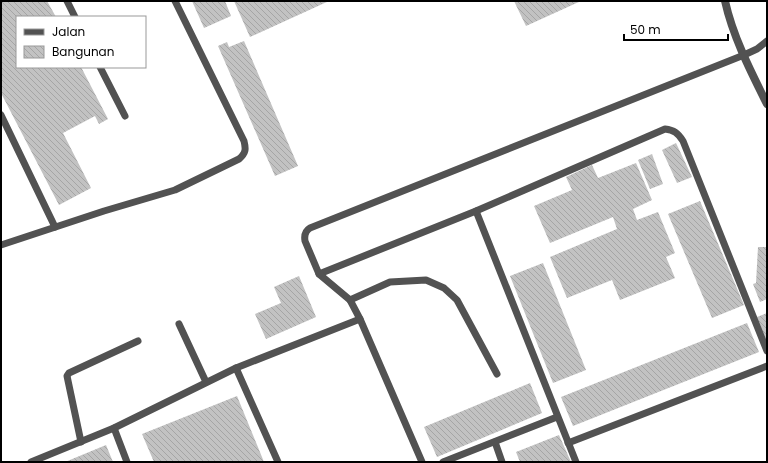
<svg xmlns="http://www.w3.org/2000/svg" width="768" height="463" viewBox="0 0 768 463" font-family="Poppins,sans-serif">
	<defs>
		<pattern id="building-back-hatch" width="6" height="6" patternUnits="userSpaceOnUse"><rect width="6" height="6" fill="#c2c2c2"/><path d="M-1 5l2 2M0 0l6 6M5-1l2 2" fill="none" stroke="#a5a5a5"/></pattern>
	</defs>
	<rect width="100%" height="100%" fill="#fff"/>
	<g fill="url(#building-back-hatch)">
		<path d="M1,1H47L56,17H17V67H81L108,119L99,124L95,116L63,133L91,188L59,205L1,93Z"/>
		<path d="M192,1H225L231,16L204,28Z"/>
		<path d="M234,1H329L250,37Z"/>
		<path d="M514,1H581L526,26Z"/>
		<path d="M244,41L298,166L275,176L218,46L227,42L229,47Z"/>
		<path d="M676,143L692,177L677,183L662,150Z"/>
		<path d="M652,154L663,184L650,189L638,160Z"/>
		<path d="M636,163L652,200L633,209L637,220L658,212L675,253L666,257L675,278L620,300L612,280L567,298L550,257L617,229L613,217L550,243L534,206L572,190L566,177L592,165L598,178Z"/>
		<path d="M700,201L744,305L712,318L668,214Z"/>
		<path d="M758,247H767V299L760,302L753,284L756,283Z"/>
		<path d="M543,263L586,370L553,383L510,276Z"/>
		<path d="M299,276L316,317L266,339L255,314L281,303L274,287Z"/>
		<path d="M767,313V342L757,317Z"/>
		<path d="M747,323L759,352L573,426L561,397Z"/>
		<path d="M530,383L542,413L437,457L424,427Z"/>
		<path d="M237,396L264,462H154L142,434Z"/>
		<path d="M559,435L571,462H520L516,452Z"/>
		<path d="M106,445L113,462H65Z"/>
	</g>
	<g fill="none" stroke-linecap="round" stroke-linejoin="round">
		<g stroke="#525252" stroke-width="7">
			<path d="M67,1L75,17"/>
			<path d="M100,67L125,116"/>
			<path d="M1,115L55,227"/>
			<path d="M476,211L576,462"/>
			<path d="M1,245L104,211L175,190L239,159C246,153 246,149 244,141L175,1"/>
			<path d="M319,274L476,211L665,129C674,130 678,133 683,141L767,351"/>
			<path d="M350,300L390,282L426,280L444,288L457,300L497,374"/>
			<path d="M179,324L206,382"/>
			<path d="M236,368L278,462"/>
			<path d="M114,428L127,462"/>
			<path d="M81,442L67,376L69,373L138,341"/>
			<path d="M495,442L502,462"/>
			<path d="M568,443L767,366"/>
			<path d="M31,462L114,428L236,368L360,319"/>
			<path d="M422,462L360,319L350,300L319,274L305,241C304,235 305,231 310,228L744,55L757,49L767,41"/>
			<path d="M443,462L557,417"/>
		</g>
		<path stroke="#525252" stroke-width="8" d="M725,1C733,37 751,72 767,104"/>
	</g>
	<rect width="768" height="463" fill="none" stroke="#000000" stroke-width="4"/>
	<rect x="16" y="16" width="130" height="52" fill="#ffffff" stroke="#999999"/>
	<rect x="24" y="29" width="20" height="6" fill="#525252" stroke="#999999"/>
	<text x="52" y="36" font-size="12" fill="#000000">Jalan</text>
	<rect x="24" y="46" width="20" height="12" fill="url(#building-back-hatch)" stroke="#999999"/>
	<text x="52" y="56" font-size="12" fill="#000000">Bangunan</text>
	<path d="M624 34v6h104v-6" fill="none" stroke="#000000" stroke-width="2"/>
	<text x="630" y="34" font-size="12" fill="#000000" stroke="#ffffff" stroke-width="3" paint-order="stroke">50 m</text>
</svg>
